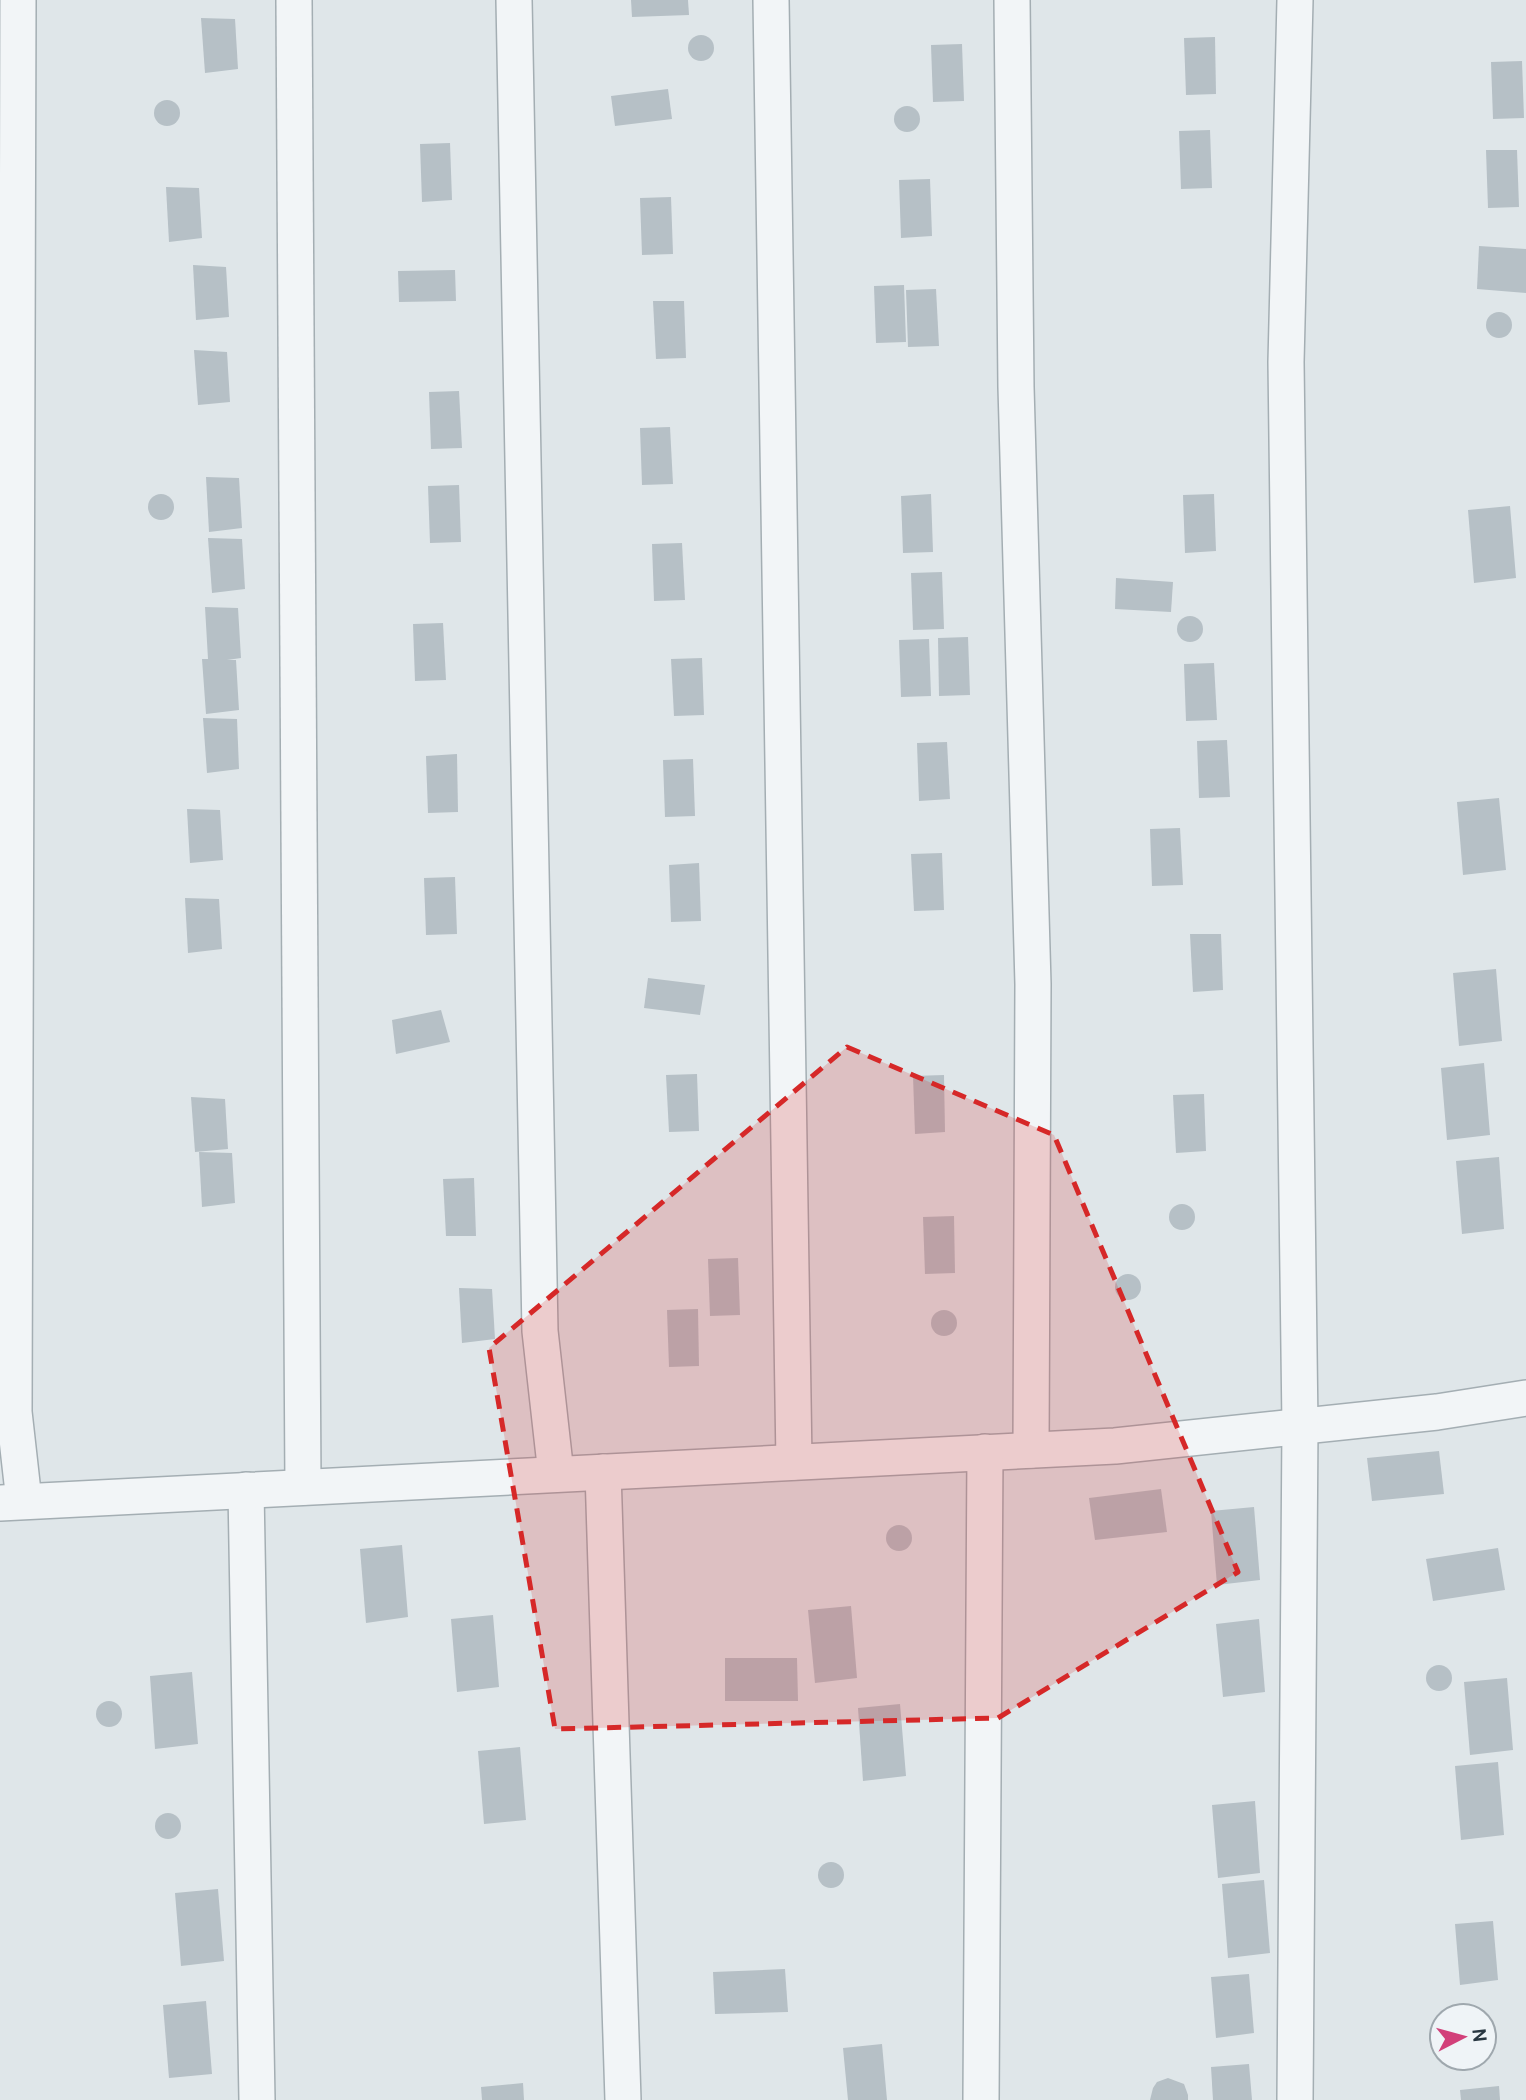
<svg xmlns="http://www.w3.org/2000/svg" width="1526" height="2100" viewBox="0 0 1526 2100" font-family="Cabin,sans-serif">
	<rect width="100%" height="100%" fill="#dfe6e9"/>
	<g fill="#b6c0c6">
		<path d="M631,0H688L689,15L632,17Z"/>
		<path d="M201,18L235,19L238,69L205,73Z"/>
		<circle cx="701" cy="48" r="13"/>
		<path d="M1215,37L1216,94L1186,95L1184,38Z"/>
		<path d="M962,44L964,101L933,102L931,45Z"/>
		<path d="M1522,61L1524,118L1493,119L1491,62Z"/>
		<path d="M668,89L672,119L615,126L611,96Z"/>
		<circle cx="167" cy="113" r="13"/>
		<circle cx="907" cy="119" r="13"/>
		<path d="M1210,130L1212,188L1181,189L1179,131Z"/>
		<path d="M450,143L452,200L422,202L420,144Z"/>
		<path d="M1486,150H1517L1519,207L1488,208Z"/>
		<path d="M930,179L932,236L901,238L899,180Z"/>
		<path d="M166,187L199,188L202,238L169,242Z"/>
		<path d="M671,197L673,254L642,255L640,198Z"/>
		<path d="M1479,246L1526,249V293L1477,289Z"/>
		<path d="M193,265L226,267L229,317L196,320Z"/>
		<path d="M455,270L456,301L399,302L398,271Z"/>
		<path d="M904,285L906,342L876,343L874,286Z"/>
		<path d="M936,289L939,346L908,347L906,290Z"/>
		<path d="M653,301H684L686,358L656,359Z"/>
		<circle cx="1499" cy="325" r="13"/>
		<path d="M194,350L227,352L230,402L198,405Z"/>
		<path d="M459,391L462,448L431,449L429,392Z"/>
		<path d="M670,427L673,484L642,485L640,428Z"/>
		<path d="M206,477L239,478L242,528L209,532Z"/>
		<path d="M459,485L461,542L430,543L428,486Z"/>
		<path d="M931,494L933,552L903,553L901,496Z"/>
		<path d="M1214,494L1216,551L1185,553L1183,495Z"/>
		<circle cx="161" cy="507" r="13"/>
		<path d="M1510,506L1516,578L1474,583L1468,510Z"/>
		<path d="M208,538L242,539L245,589L212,593Z"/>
		<path d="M682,543L685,600L654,601L652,544Z"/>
		<path d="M942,572L944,629L913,630L911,573Z"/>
		<path d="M1116,578L1173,582L1171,612L1115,609Z"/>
		<path d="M205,607L238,608L241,658L227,660H236L239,710L206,714L202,659H208Z"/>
		<circle cx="1190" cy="629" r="13"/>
		<path d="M443,623L446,680L415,681L413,624Z"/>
		<path d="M968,637L970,695L939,696L938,638Z"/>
		<path d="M929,639L931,696L901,697L899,640Z"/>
		<path d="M702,658L704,715L674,716L671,659Z"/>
		<path d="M1214,663L1217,720L1186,721L1184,664Z"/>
		<path d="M203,718L237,719L239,769L207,773Z"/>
		<path d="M1227,740L1230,797L1199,798L1197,741Z"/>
		<path d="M947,742L950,799L919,801L917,743Z"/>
		<path d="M457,754L458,812L428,813L426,756Z"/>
		<path d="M693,759L695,816L665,817L663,760Z"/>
		<path d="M1499,798L1506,870L1463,875L1457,802Z"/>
		<path d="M187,809L220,810L223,860L190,863Z"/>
		<path d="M1180,828L1183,885L1152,886L1150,829Z"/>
		<path d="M942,853L944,910L914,911L911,854Z"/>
		<path d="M699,863L701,921L671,922L669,865Z"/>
		<path d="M455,877L457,934L426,935L424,878Z"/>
		<path d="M185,898L219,899L222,949L188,953Z"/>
		<path d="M1190,934H1221L1223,990L1193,992Z"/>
		<path d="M1496,969L1502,1041L1459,1046L1453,973Z"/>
		<path d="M648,978L705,985L700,1015L644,1008Z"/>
		<path d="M441,1010L450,1042L396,1054L392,1020Z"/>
		<path d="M1484,1063L1490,1135L1447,1140L1441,1068Z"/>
		<path d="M697,1074L699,1131L669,1132L666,1075Z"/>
		<path d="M944,1075L945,1132L915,1134L913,1076Z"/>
		<path d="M1204,1094L1206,1151L1176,1153L1173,1095Z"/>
		<path d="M191,1097L225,1099L228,1149L195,1152Z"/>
		<path d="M199,1152L232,1153L235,1203L202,1207Z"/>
		<path d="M1499,1157L1504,1229L1462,1234L1456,1161Z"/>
		<path d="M474,1178L476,1236H446L443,1179Z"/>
		<circle cx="1182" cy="1217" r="13"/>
		<path d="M954,1216L955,1273L925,1274L923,1217Z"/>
		<path d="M738,1258L740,1315L710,1316L708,1259Z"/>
		<circle cx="1128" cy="1287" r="13"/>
		<path d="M459,1288L492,1289L495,1339L462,1343Z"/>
		<path d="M698,1309L699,1366L669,1367L667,1310Z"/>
		<circle cx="944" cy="1323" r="13"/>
		<path d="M1439,1451L1444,1494L1372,1501L1367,1458Z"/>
		<path d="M1161,1489L1167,1532L1095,1540L1089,1498Z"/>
		<path d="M1254,1507L1260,1580L1217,1585L1211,1511Z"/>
		<circle cx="899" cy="1538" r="13"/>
		<path d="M402,1545L408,1617L366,1623L360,1549Z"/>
		<path d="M1498,1548L1505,1590L1433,1601L1426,1559Z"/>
		<path d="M851,1606L857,1678L815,1683L808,1610Z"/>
		<path d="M493,1615L499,1687L457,1692L451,1619Z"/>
		<path d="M1259,1619L1265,1692L1223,1697L1216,1624Z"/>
		<path d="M725,1658H797L798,1701H725Z"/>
		<circle cx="1439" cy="1678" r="13"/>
		<path d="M192,1672L198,1744L155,1749L150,1676Z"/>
		<path d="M1507,1678L1513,1750L1470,1755L1464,1682Z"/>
		<circle cx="109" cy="1714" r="13"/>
		<path d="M900,1704L906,1776L863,1781L858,1708Z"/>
		<path d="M520,1747L526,1820L484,1824L478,1751Z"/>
		<path d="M1498,1762L1504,1835L1461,1840L1455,1766Z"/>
		<path d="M1255,1801L1260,1873L1218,1878L1212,1805Z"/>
		<circle cx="168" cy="1826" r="13"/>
		<circle cx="831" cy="1875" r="13"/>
		<path d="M1264,1880L1270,1953L1228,1958L1222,1884Z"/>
		<path d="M218,1889L224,1961L181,1966L175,1893Z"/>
		<path d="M1493,1921L1498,1980L1460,1985L1455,1924Z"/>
		<path d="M785,1969L788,2012L715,2014L713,1972Z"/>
		<path d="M1249,1974L1254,2033L1216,2038L1211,1977Z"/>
		<path d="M206,2001L212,2074L169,2078L163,2005Z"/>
		<path d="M882,2044L887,2100H848L843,2048Z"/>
		<path d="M1249,2064L1252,2100H1213L1211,2067Z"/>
		<path d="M1168,2078L1184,2084L1188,2095V2100H1150L1153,2088L1157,2082Z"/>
		<path d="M523,2083L524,2100H482L481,2087Z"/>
		<path d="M1499,2086L1500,2100H1461L1460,2090Z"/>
	</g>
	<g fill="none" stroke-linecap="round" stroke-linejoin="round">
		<defs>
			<g id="minor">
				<path d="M18,0L14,1412L24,1501"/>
				<path d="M294,0L303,1487"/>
				<path d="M514,0L540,1331L556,1474"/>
				<path d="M771,0L794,1462"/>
				<path d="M1012,0L1016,387L1033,984L1031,1450"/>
				<path d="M603,1472L623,2100"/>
				<path d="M246,1490L257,2100"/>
				<path d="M0,1503L1115,1446L1437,1412L1526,1398"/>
				<path d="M981,2100L985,1452"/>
				<path d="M1295,2100L1300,1426L1286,362L1295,0"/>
			</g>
		</defs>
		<use href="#minor" stroke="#a4aeb3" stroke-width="38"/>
		<use href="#minor" stroke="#f2f5f7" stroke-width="35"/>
	</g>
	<path fill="#d62828" fill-opacity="0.2" stroke="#d62828" stroke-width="5" stroke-dasharray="14 9" stroke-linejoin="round" d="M847,1047L1054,1135L1238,1572L998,1718L555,1729L489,1348Z"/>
	<g transform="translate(1463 2037) rotate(84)"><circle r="33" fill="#eff4f7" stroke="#9fa8ae" stroke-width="2"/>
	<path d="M0-5L12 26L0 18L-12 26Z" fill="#d2407a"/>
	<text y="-10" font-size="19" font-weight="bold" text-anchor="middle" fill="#283741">N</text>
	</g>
</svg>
